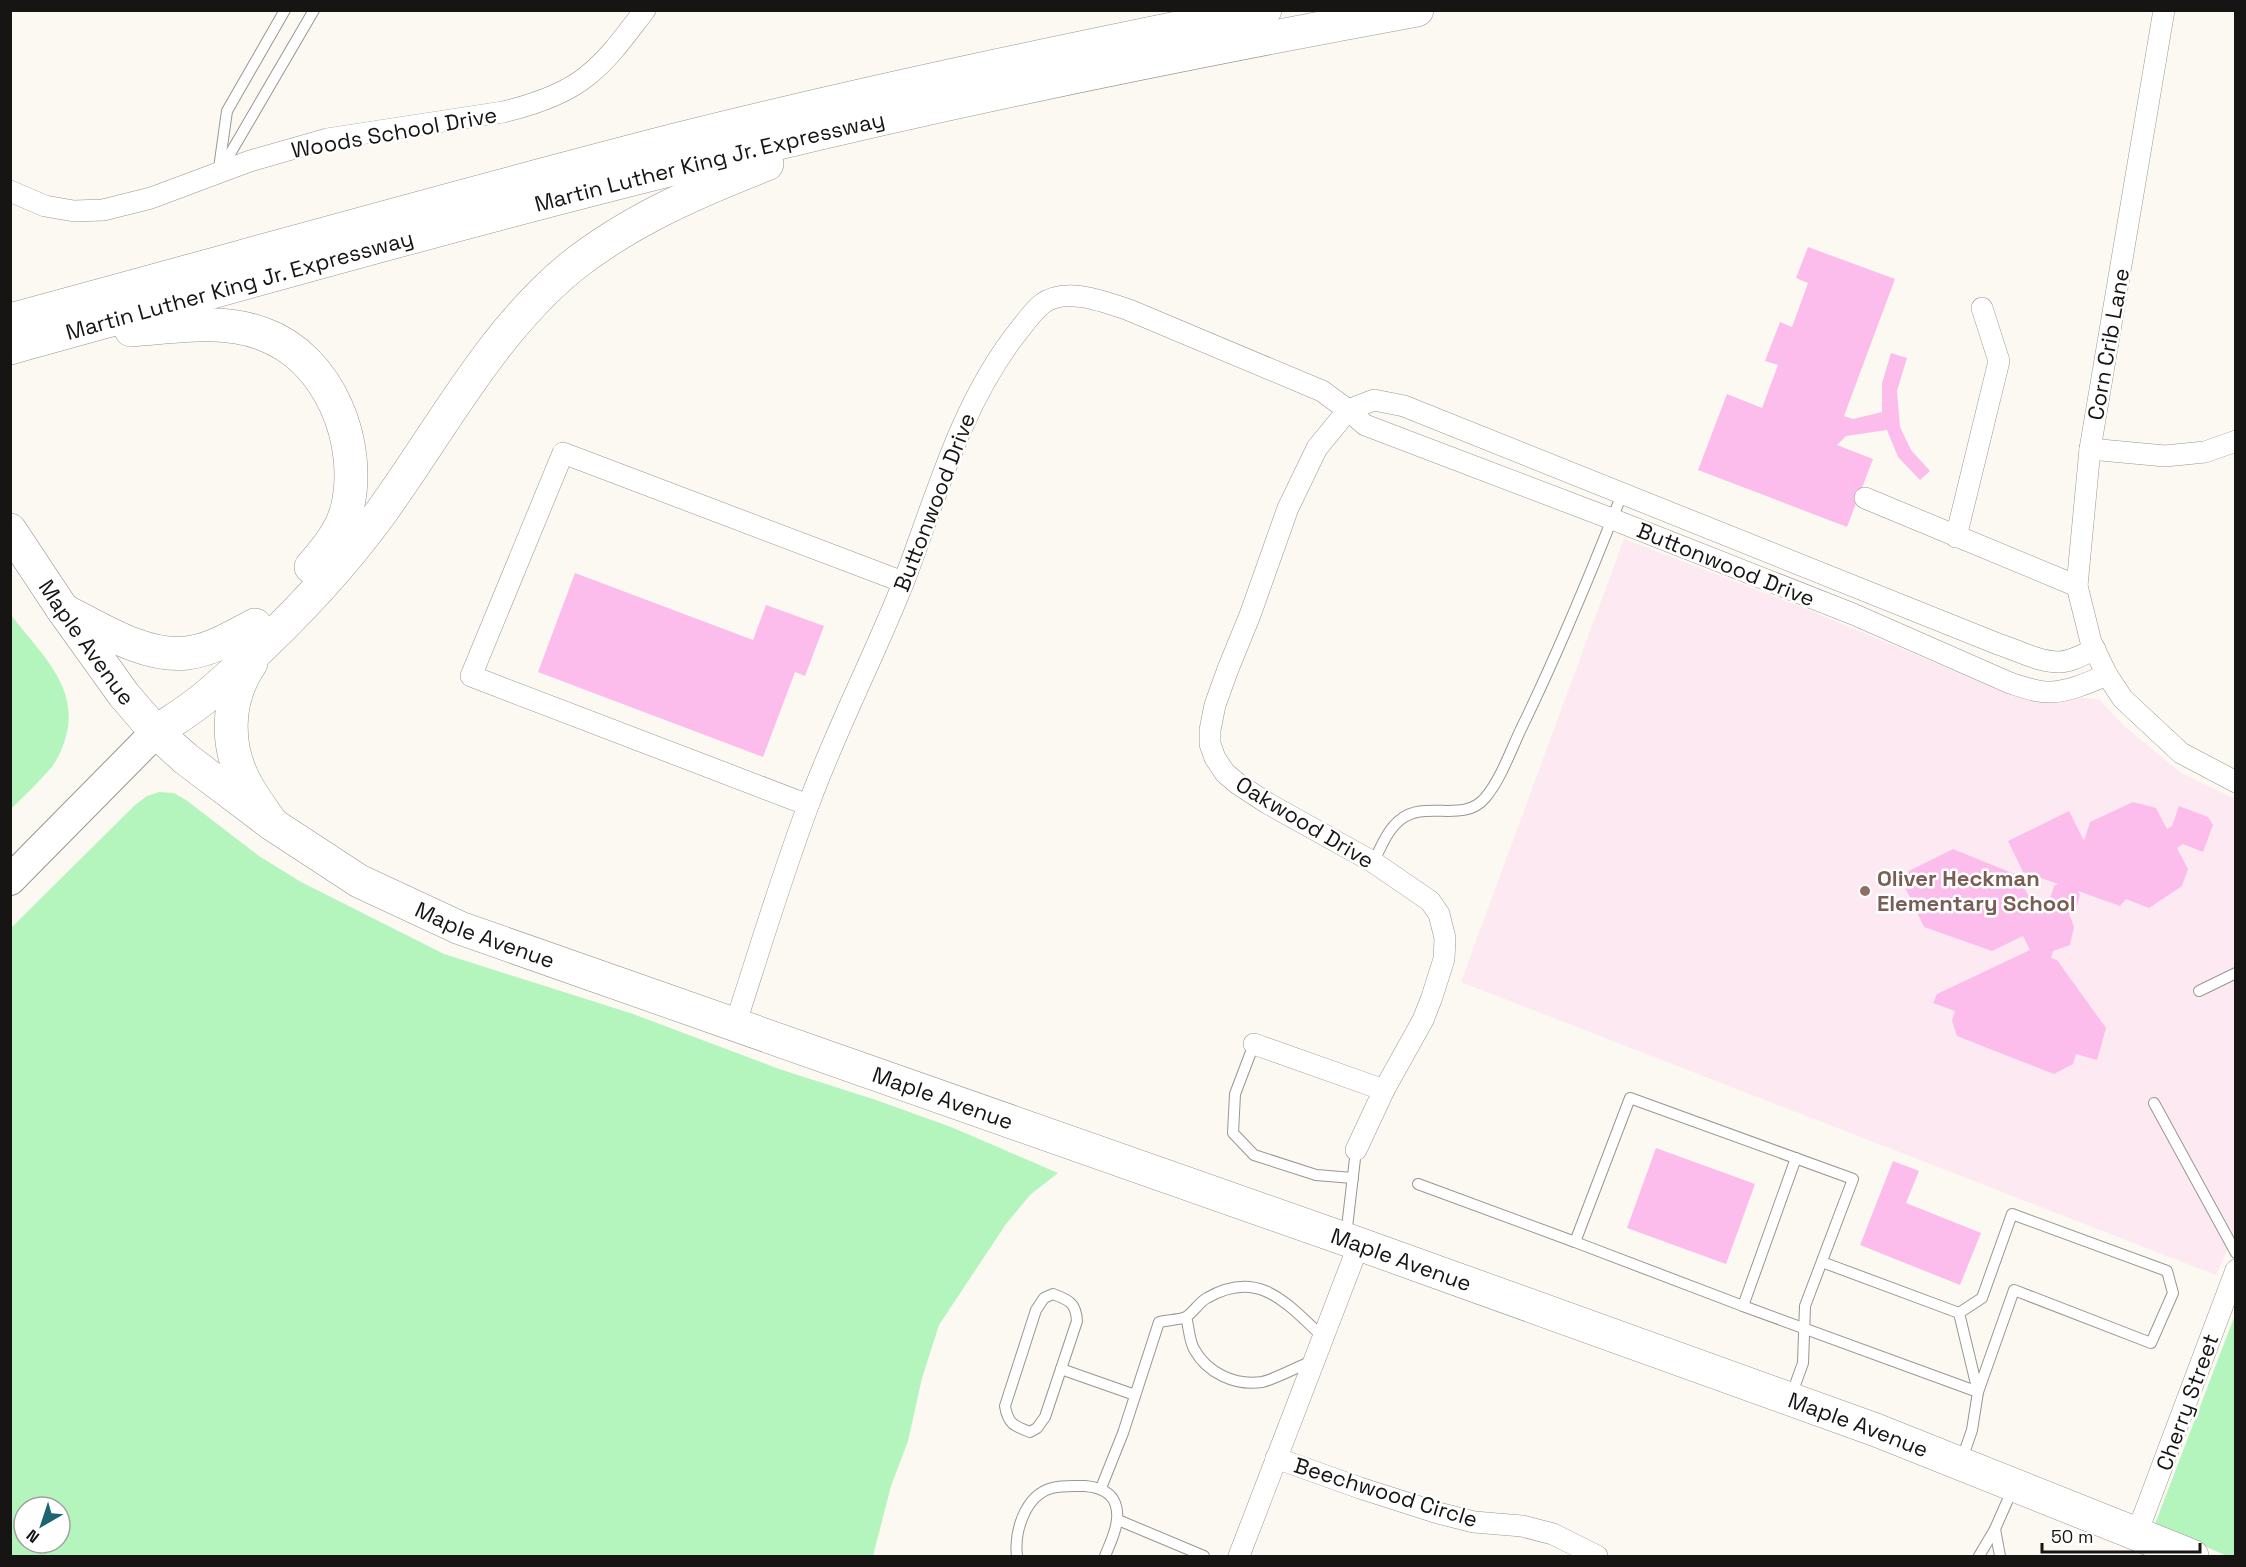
<svg xmlns="http://www.w3.org/2000/svg" width="2246" height="1567" viewBox="0 0 2246 1567" font-family="'Space Grotesk',sans-serif">
	<rect width="100%" height="100%" fill="#fbf9f2"/>
	<path fill="#fde9f2" d="M1624,539L1804,608L2002,691L2046,701L2078,697L2100,700L2124,726L2181,773L2235,799V1231L2216,1275L1461,982Z"/>
	<g fill="#b3f5bc" fill-rule="evenodd">
		<path d="M11,615C38,651 80,686 66,736C63,747 58,760 50,769C38,783 24,796 11,809Z"/>
		<path d="M159,792L174,793L186,800L259,856L301,882L444,954L633,1014L779,1069L876,1100L951,1127L1058,1173L1030,1195L1006,1224L939,1325L922,1378L908,1441L891,1486L873,1556H11V928L135,805L147,796ZM24,1507H60V1543H24Z"/>
		<path d="M2235,1315V1556H2227L2155,1524Z"/>
	</g>
	<g fill="#fcbdec">
		<path d="M1808,247L1895,279L1844,416L1853,419L1882,412V383L1891,353L1907,358L1897,391L1900,427L1911,450L1930,471L1920,480L1898,457L1887,430L1846,436L1837,445L1873,459L1847,527L1698,470L1727,394L1762,408L1778,365L1765,361L1780,322L1792,327L1808,283L1796,278Z"/>
		<path d="M575,573L753,640L766,605L824,626L805,676L795,672L763,757L538,672Z"/>
		<path d="M2133,802L2156,808L2167,829L2172,826L2179,806L2208,817L2213,825L2203,852L2183,844L2177,848L2188,869L2182,886L2149,908L2126,899L2120,906L2078,891L2080,895L2076,910L2069,913L2074,927L2070,945L2053,951L2051,958L2057,960L2106,1028L2097,1060L2076,1054L2073,1064L2054,1074L1957,1036L1952,1021L1955,1011L1933,1003L1937,994L2030,950L2023,936L1992,951L1924,927L1903,883L1909,871L1953,849L2017,875L2037,911L2048,905L2054,886L2058,884L2023,872L2008,841L2069,811L2084,841L2090,822Z"/>
		<path d="M1656,1148L1755,1184L1726,1264L1627,1228Z"/>
		<path d="M1893,1161L1919,1171L1906,1203L1981,1233L1960,1285L1860,1245Z"/>
	</g>
	<g fill="none" stroke-linecap="round" stroke-linejoin="round">
		<defs>
			<g id="lane">
				<path d="M219,168L227,111L285,10"/>
				<path d="M220,171L314,10"/>
				<path d="M1373,862C1381,848 1387,830 1400,820C1425,799 1463,824 1485,798C1501,779 1510,752 1521,729C1558,653 1591,573 1622,494"/>
				<path d="M2199,991L2236,973"/>
				<path d="M1254,1044L1235,1094L1233,1133L1254,1155L1316,1175L1353,1178"/>
				<path d="M2154,1103L2236,1253"/>
				<path d="M1418,1184L1575,1242L1630,1098L1853,1179L1805,1306L1803,1363L1791,1396"/>
				<path d="M1346,1236L1356,1150"/>
				<path d="M1575,1242L1743,1306L1796,1158"/>
				<path d="M1822,1262L1959,1313L1982,1298L2012,1214L2167,1271L2173,1293L2151,1343L2014,1290L1978,1392L1972,1430L1962,1459"/>
				<path d="M1053,1294C1069,1300 1076,1303 1077,1321L1045,1417L1037,1428L1030,1432C1014,1426 1008,1424 1005,1406L1036,1310L1044,1298Z"/>
				<path d="M1743,1306L1978,1392"/>
				<path d="M1959,1313L1978,1392"/>
				<path d="M1186,1317C1189,1327 1189,1340 1194,1349C1207,1373 1235,1386 1262,1382C1273,1380 1302,1365 1314,1360"/>
				<path d="M1061,1369L1135,1395"/>
				<path d="M1101,1488L1123,1433L1159,1322C1167,1320 1179,1320 1186,1317C1194,1312 1199,1302 1207,1298C1259,1268 1286,1303 1323,1337"/>
				<path d="M1118,1520L1204,1556"/>
				<path d="M1017,1556C1014,1532 1025,1495 1052,1488C1063,1485 1074,1486 1085,1486C1096,1487 1110,1490 1115,1503C1122,1520 1111,1541 1105,1556"/>
				<path d="M1979,1556L1995,1529"/>
				<path d="M2000,1556L1995,1529L2013,1488"/>
			</g>
			<g id="street">
				<path d="M2164,10L2090,449L2077,586L2091,642L2107,675L2123,699L2181,753L2236,782"/>
				<path d="M10,191L45,206L74,211L103,210L151,198L250,161L327,139L503,112C532,105 564,95 587,76C610,58 627,33 645,10"/>
				<path d="M2090,449L2165,456L2205,452L2236,441"/>
				<path d="M1865,498L2077,586"/>
				<path d="M1956,537L1999,361L1982,308"/>
				<path d="M808,805L471,676L563,453L903,582"/>
				<path d="M735,1025C759,952 781,878 808,806C836,729 874,657 904,581C936,498 959,410 1013,338C1022,327 1031,313 1042,304C1065,286 1105,302 1129,310L1322,391L1348,410L1365,425L1612,519L1853,614L2010,683C2023,687 2038,693 2052,692C2070,691 2090,682 2107,675"/>
				<path d="M1254,1044L1384,1090"/>
				<path d="M1356,1150L1384,1090L1423,1020L1432,997L1444,959L1445,938L1439,914L1430,901L1373,862L1267,803L1238,784L1225,773L1215,758L1210,744V730L1215,705L1228,669L1250,615L1288,508L1317,448L1348,410L1374,400L1404,406L1998,644C2017,650 2038,662 2059,662C2071,662 2084,654 2095,649"/>
				<path d="M1276,1458L1360,1488L1438,1513L1474,1522L1522,1526L1553,1534L1597,1556"/>
				<path d="M2137,1533L2236,1270"/>
				<path d="M1239,1556L1359,1244"/>
			</g>
			<path id="secondary" d="M10,880L156,732"/>
			<g id="primary">
				<path id="s1" d="M10,530L63,610L124,695L156,732L186,759L272,824L359,881L460,928L1359,1244L1876,1430L2192,1556"/>
			</g>
			<g id="highway">
				<path d="M10,320C232,260 453,197 675,140C870,91 1068,50 1265,10"/>
				<path d="M131,330C175,327 221,318 263,334C330,358 363,444 347,509C341,532 326,550 311,567"/>
				<path id="s2" d="M10,348C235,286 459,222 685,166C927,105 1172,55 1417,10"/>
				<path d="M63,610C100,628 144,658 187,653C212,650 234,636 255,625"/>
				<path d="M251,663C226,699 225,746 246,784C253,798 264,811 272,824"/>
				<path d="M156,732C173,720 192,709 208,695C272,640 333,579 382,511C442,428 491,333 571,267C630,220 698,191 767,164"/>
			</g>
		</defs>
		<use href="#lane" stroke="#999790" stroke-width="12"/>
		<use href="#street" stroke="#999790" stroke-width="22"/>
		<use href="#secondary" stroke="#999790" stroke-width="32"/>
		<use href="#primary" stroke="#999790" stroke-width="34"/>
		<use href="#highway" stroke="#999790" stroke-width="34"/>
		<use href="#lane" stroke="#fff" stroke-width="10"/>
		<use href="#street" stroke="#fff" stroke-width="21"/>
		<use href="#secondary" stroke="#fff" stroke-width="30"/>
		<use href="#primary" stroke="#fff" stroke-width="33"/>
		<use href="#highway" stroke="#fff" stroke-width="33"/>
	</g>
	<circle fill="#8d6e63" stroke="#fff" stroke-width="2" cx="1865" cy="891" r="6"/>
	<g text-anchor="middle" stroke-width="5" stroke-linejoin="round" paint-order="stroke">
		<g font-size="22" fill="#161513" stroke="#fff">
			<text transform="translate(394 132) rotate(-10)" y="8">Woods School Drive</text>
			<text dy="8" stroke="none"><textPath href="#s2" startOffset="724">Martin Luther King Jr. Expressway</textPath></text>
			<text dy="8" stroke="none"><textPath href="#s2" startOffset="238">Martin Luther King Jr. Expressway</textPath></text>
			<text transform="translate(2108 344) rotate(-80)" y="8">Corn Crib Lane</text>
			<text transform="translate(934 502) rotate(-69)" y="8">Buttonwood Drive</text>
			<text transform="translate(1726 564) rotate(22)" y="8">Buttonwood Drive</text>
			<text dy="8" stroke="none"><textPath href="#s1" startOffset="136">Maple Avenue</textPath></text>
			<text transform="translate(1305 822) rotate(31)" y="8">Oakwood Drive</text>
			<text dy="8" stroke="none"><textPath href="#s1" startOffset="639">Maple Avenue</textPath></text>
			<text dy="8" stroke="none"><textPath href="#s1" startOffset="1125">Maple Avenue</textPath></text>
			<text dy="8" stroke="none"><textPath href="#s1" startOffset="1611">Maple Avenue</textPath></text>
			<text transform="translate(2187 1402) rotate(-70)" y="8">Cherry Street</text>
			<text dy="8" stroke="none"><textPath href="#s1" startOffset="2097">Maple Avenue</textPath></text>
			<text transform="translate(1386 1492) rotate(17)" y="8">Beechwood Circle</text>
		</g>
		<g font-size="22" font-weight="bold" fill="#785e54" stroke="#fff" text-anchor="start">
			<text x="1877" y="886">Oliver Heckman<tspan x="1877" dy="25">Elementary School</tspan></text>
		</g>
	</g>
	<rect width="2246" height="1567" fill="none" stroke="#161513" stroke-width="24"/>
	<g transform="translate(42 1525) rotate(219)"><circle r="28" fill="#ffffff" stroke="#a2a1a1" stroke-width="1.5"/>
	<path d="M0-4.5L10 22L0 15L-10 22Z" fill="#1c6472"/>
	<text y="-9" font-size="16" font-weight="bold" text-anchor="middle" fill="#161513">N</text>
	</g>
	<path d="M2042 1543v9h158v-9" fill="none" stroke="#161513" stroke-width="3"/>
	<text x="2051" y="1543" font-size="18" fill="#161513" stroke="#ffffff" stroke-width="4.5" paint-order="stroke">50 m</text>
</svg>
